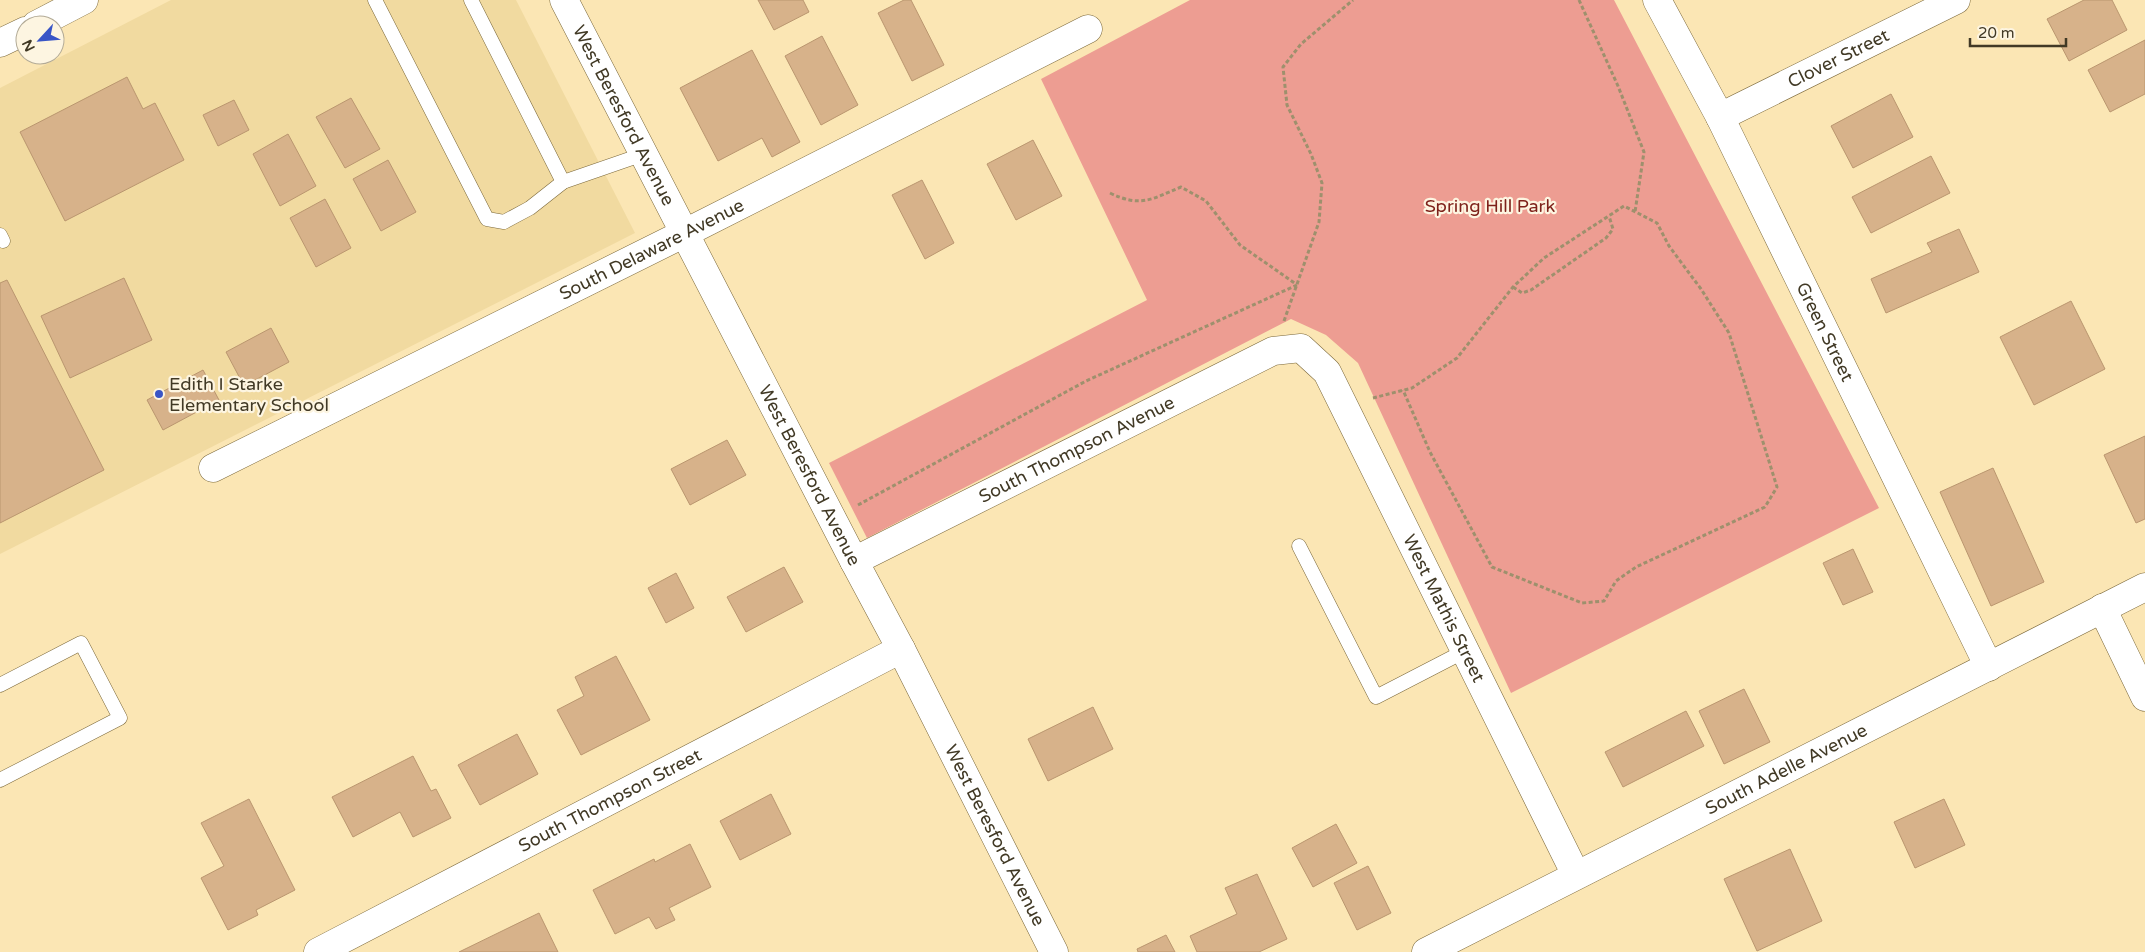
<svg xmlns="http://www.w3.org/2000/svg" width="2145" height="952" viewBox="0 0 2145 952" font-family="'Varela Round',sans-serif">
	<rect width="100%" height="100%" fill="#fbe6b4"/>
	<path fill="#f1daa0" d="M171,0H516L635,233L0,554V88Z"/>
	<path fill="#ed9d92" d="M1190,0H1614L1879,508L1511,693L1358,363L1326,335L1291,319L867,538L829,463L1147,300L1041,79Z"/>
	<g fill="#d7b28a" stroke="#ba966f">
		<path d="M758,0H803L809,12L774,30Z"/>
		<path d="M904,0H911L944,65L912,81L878,13Z"/>
		<path d="M2084,0H2112L2127,30L2069,61L2047,19Z"/>
		<path d="M822,36L858,105L821,125L785,56Z"/>
		<path d="M2145,40V94L2110,112L2088,70Z"/>
		<path d="M752,50L800,142L772,157L762,138L718,161L680,88Z"/>
		<path d="M127,77L143,109L155,103L184,160L65,221L20,132Z"/>
		<path d="M1891,94L1913,137L1853,168L1831,126Z"/>
		<path d="M351,98L380,149L345,168L316,117Z"/>
		<path d="M234,100L249,130L218,146L203,115Z"/>
		<path d="M288,134L316,186L280,206L253,154Z"/>
		<path d="M1033,140L1062,196L1016,220L987,164Z"/>
		<path d="M1931,156L1950,193L1871,233L1852,197Z"/>
		<path d="M388,160L416,212L381,231L353,179Z"/>
		<path d="M922,180L954,243L925,259L892,195Z"/>
		<path d="M325,199L351,248L316,267L290,218Z"/>
		<path d="M1959,229L1979,272L1886,313L1871,279L1932,252L1927,243Z"/>
		<path d="M124,278L152,340L70,378L41,316Z"/>
		<path d="M7,280L104,470L0,523V283Z"/>
		<path d="M2071,301L2105,369L2034,405L2000,337Z"/>
		<path d="M271,328L289,362L244,386L226,352Z"/>
		<path d="M203,370L219,400L163,430L147,400Z"/>
		<path d="M2145,436V519L2136,523L2104,455Z"/>
		<path d="M727,440L746,475L690,505L671,469Z"/>
		<path d="M1993,468L2044,582L1991,606L1940,492Z"/>
		<path d="M1853,549L1873,592L1843,605L1823,563Z"/>
		<path d="M784,567L803,602L746,632L727,597Z"/>
		<path d="M676,573L694,608L666,623L648,588Z"/>
		<path d="M616,656L650,720L581,755L557,710L584,696L575,677Z"/>
		<path d="M1744,689L1770,742L1724,764L1699,711Z"/>
		<path d="M1093,707L1113,749L1048,781L1028,739Z"/>
		<path d="M1686,711L1704,746L1623,787L1605,752Z"/>
		<path d="M517,734L538,774L480,805L458,765Z"/>
		<path d="M413,756L431,791L436,789L451,818L413,837L400,812L353,837L332,797Z"/>
		<path d="M771,794L791,834L740,860L720,821Z"/>
		<path d="M249,799L295,890L256,910L258,915L228,930L201,878L224,866L201,823Z"/>
		<path d="M1944,799L1965,845L1915,868L1894,822Z"/>
		<path d="M1336,824L1357,863L1313,887L1292,848Z"/>
		<path d="M690,844L711,887L669,908L675,920L656,929L649,917L615,934L593,890L654,859L655,862Z"/>
		<path d="M1790,849L1822,921L1757,951L1724,879Z"/>
		<path d="M1368,866L1391,913L1357,930L1334,883Z"/>
		<path d="M1257,874L1287,939L1259,952H1197L1190,936L1237,914L1225,888Z"/>
		<path d="M539,913L558,952H459Z"/>
		<path d="M1166,935L1175,952H1138L1137,949Z"/>
	</g>
	<g fill="none" stroke-linecap="round" stroke-linejoin="round">
		<defs>
			<g id="service">
				<path d="M375,0L487,219L504,222L530,208L563,182L644,154"/>
				<path d="M471,0L563,182"/>
				<path d="M0,235L3,241"/>
				<path d="M1299,546L1376,697L1465,651"/>
				<path d="M0,685L81,643L120,718L0,780"/>
			</g>
			<g id="minor">
				<path id="s1" d="M1657,0L1720,117L1989,667"/>
				<path d="M36,25L84,0"/>
				<path d="M0,43L25,31"/>
				<path id="s2" d="M1720,117L1956,0"/>
				<path id="s3" d="M213,468L685,233L1088,29"/>
				<path id="s4" d="M854,561L1273,351L1301,348L1327,372L1576,875"/>
				<path d="M2102,608L2145,697"/>
				<path id="s5" d="M318,952L901,649"/>
			</g>
			<g id="tertiary">
				<path id="s6" d="M564,0L854,561L901,649L1054,952"/>
				<path id="s7" d="M1426,952L2145,587"/>
			</g>
		</defs>
		<use href="#service" stroke="#7b683a" stroke-width="15"/>
		<use href="#minor" stroke="#7b683a" stroke-width="29"/>
		<use href="#tertiary" stroke="#7b683a" stroke-width="29"/>
		<g stroke="#9e906d" stroke-width="3" stroke-dasharray="4 2.5" stroke-linecap="butt">
			<path d="M1579,0L1618,86L1644,152L1635,212"/>
			<path d="M1110,193C1141,208 1152,199 1181,187L1206,201L1240,245L1296,284"/>
			<path d="M1513,287L1522,293L1531,290L1606,238L1613,229L1609,216"/>
			<path d="M1284,321L1319,222L1322,183L1311,154L1287,105L1283,67L1301,44L1353,0"/>
			<path d="M1373,398L1412,388L1457,358L1513,287L1544,258L1624,206L1657,223L1669,246L1701,289L1729,333L1777,487L1765,507L1636,567L1616,581L1604,601L1582,603L1492,567L1430,452L1403,390"/>
			<path d="M858,505L1086,381L1297,285"/>
		</g>
		<use href="#service" stroke="#fff" stroke-width="14"/>
		<use href="#minor" stroke="#fff" stroke-width="28"/>
		<use href="#tertiary" stroke="#fff" stroke-width="28"/>
	</g>
	<circle fill="#3955c6" stroke="#fdf5e1" stroke-width="2" cx="159" cy="394" r="5"/>
	<g text-anchor="middle" stroke-width="4.5" stroke-linejoin="round" paint-order="stroke">
		<g font-size="18" fill="#413925" stroke="#fdf5e1">
			<text dy="6" stroke="none"><textPath href="#s2" startOffset="132">Clover Street</textPath></text>
			<text dy="6" stroke="none"><textPath href="#s6" startOffset="130">West Beresford Avenue</textPath></text>
			<text dy="6" stroke="none"><textPath href="#s3" startOffset="490">South Delaware Avenue</textPath></text>
			<text dy="6" stroke="none"><textPath href="#s1" startOffset="372">Green Street</textPath></text>
			<text dy="6" stroke="none"><textPath href="#s4" startOffset="249">South Thompson Avenue</textPath></text>
			<text dy="6" stroke="none"><textPath href="#s6" startOffset="535">West Beresford Avenue</textPath></text>
			<text dy="6" stroke="none"><textPath href="#s4" startOffset="796">West Mathis Street</textPath></text>
			<text dy="6" stroke="none"><textPath href="#s7" startOffset="404">South Adelle Avenue</textPath></text>
			<text dy="6" stroke="none"><textPath href="#s5" startOffset="329">South Thompson Street</textPath></text>
			<text dy="6" stroke="none"><textPath href="#s6" startOffset="940">West Beresford Avenue</textPath></text>
		</g>
		<g font-size="18" fill="#7e211a" stroke="#fdf5e1">
			<text x="1490" y="212">Spring Hill Park</text>
		</g>
		<g font-size="18" fill="#413925" stroke="#fdf5e1" text-anchor="start">
			<text x="169" y="390">Edith I Starke<tspan x="169" dy="21">Elementary School</tspan></text>
		</g>
	</g>
	<g transform="translate(40 40) rotate(244)"><circle r="24" fill="#fdf5e1" stroke="#b2aa96"/>
	<path d="M0-4L9 19L0 12L-9 19Z" fill="#3955c6"/>
	<text y="-8" font-size="14" font-weight="bold" text-anchor="middle" fill="#413925">N</text>
	</g>
	<path d="M1970 38v8h96v-8" fill="none" stroke="#413925" stroke-width="2.5"/>
	<text x="1978" y="38" font-size="15" fill="#413925" stroke="#fdf5e1" stroke-width="4" paint-order="stroke">20 m</text>
</svg>
